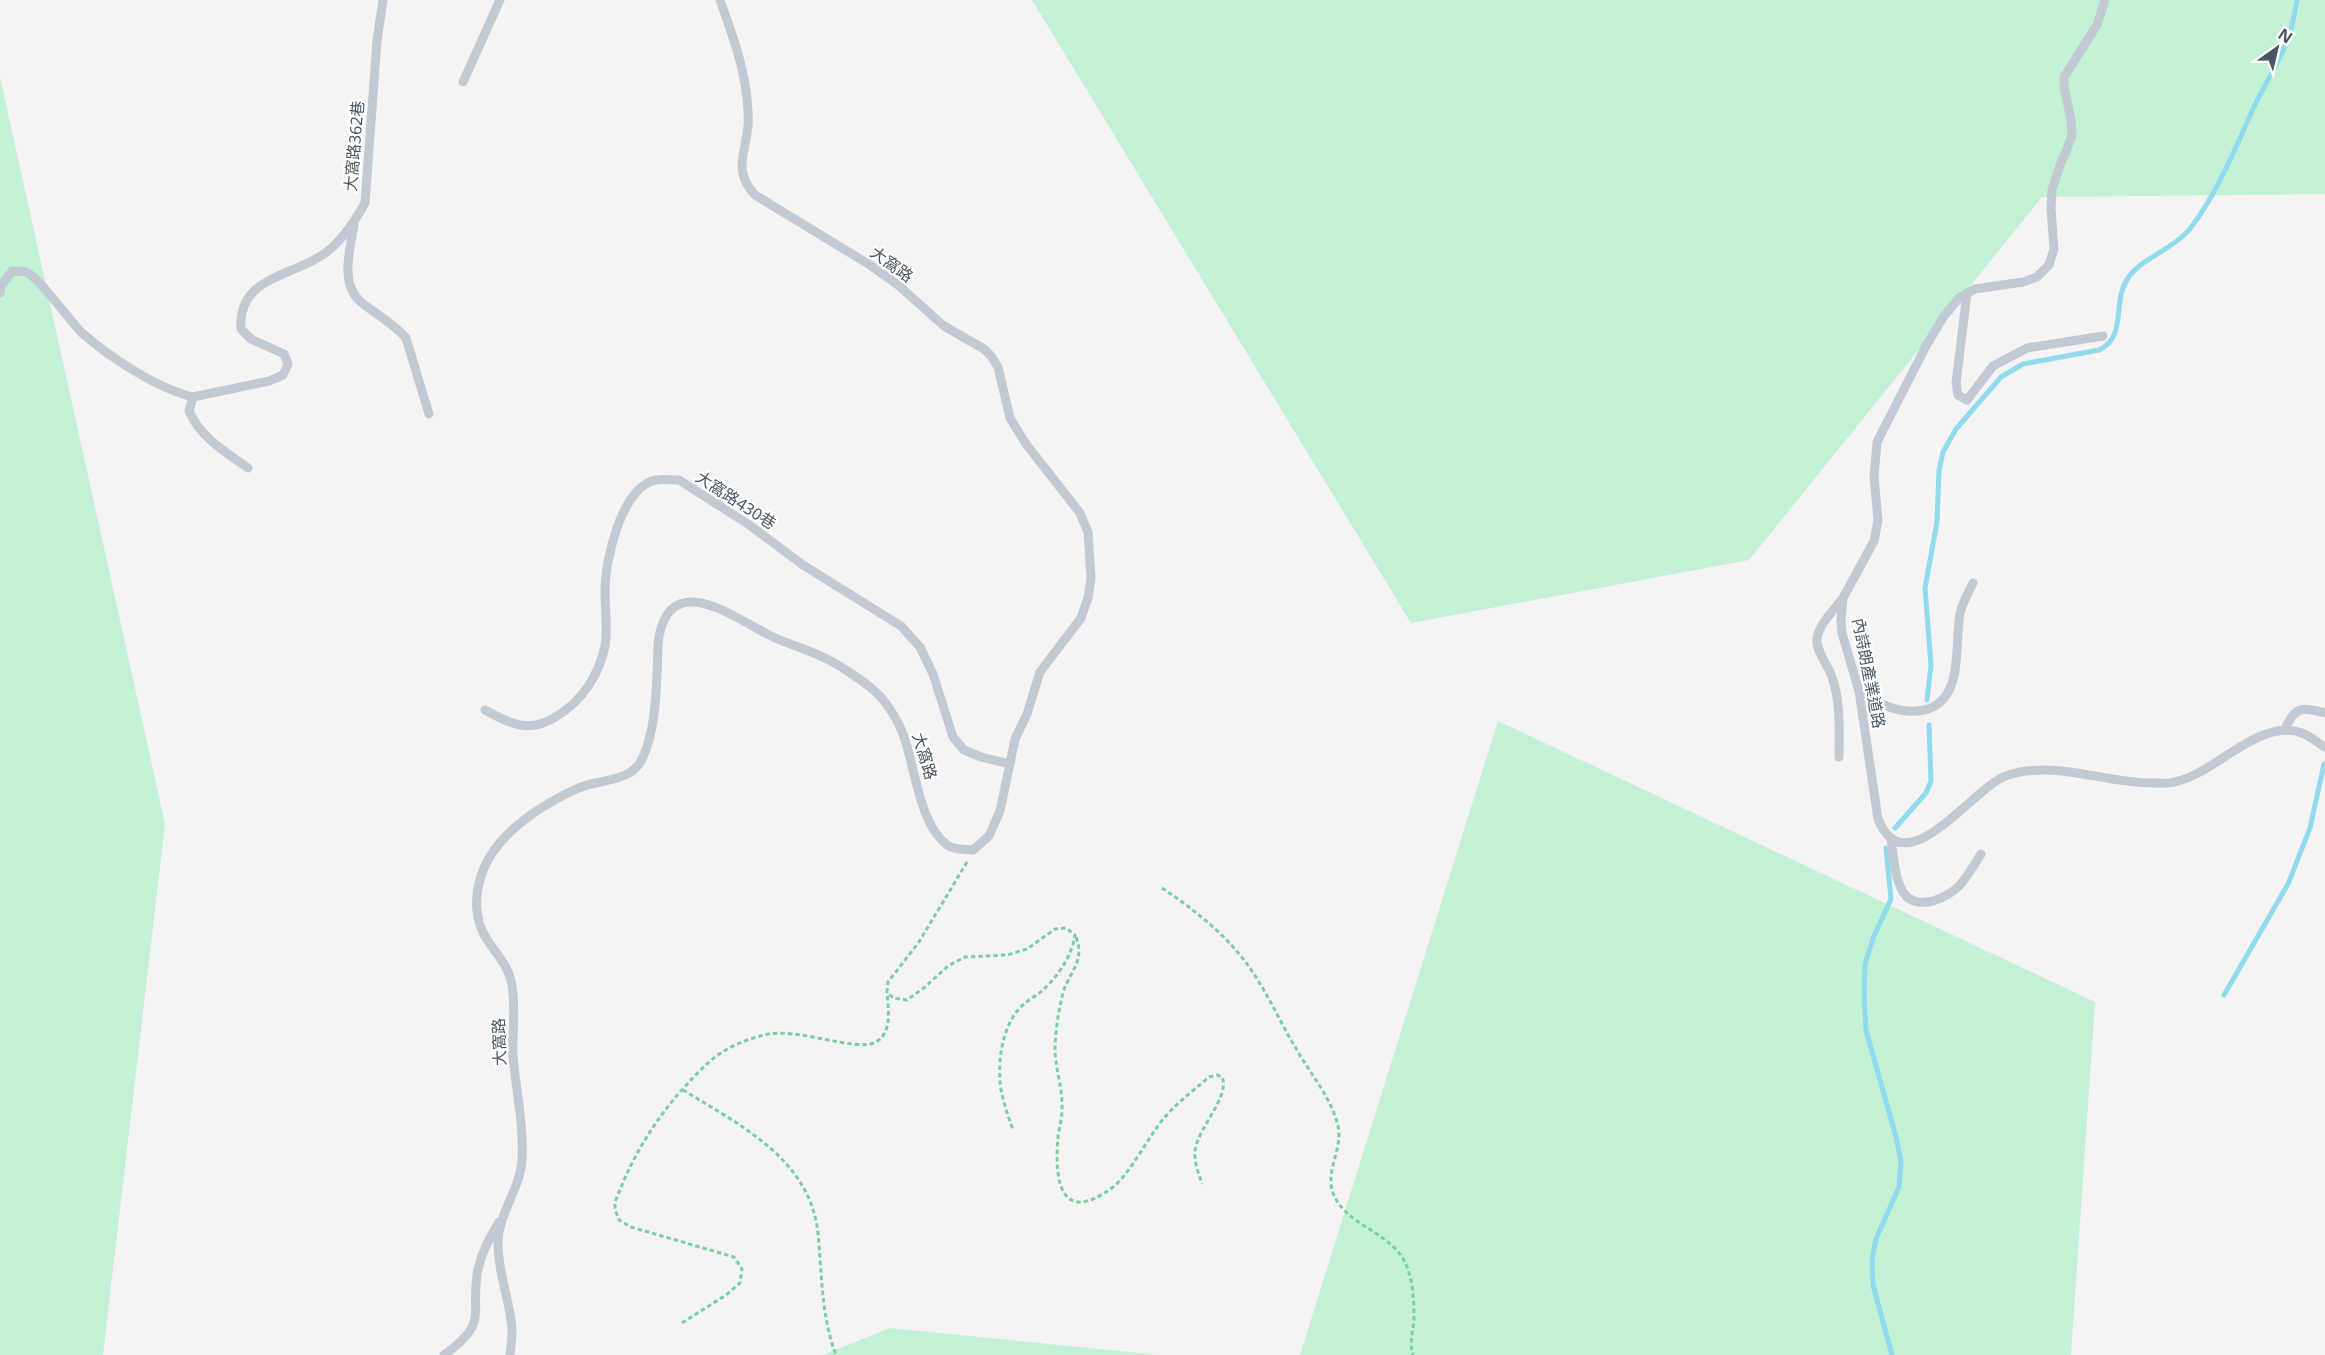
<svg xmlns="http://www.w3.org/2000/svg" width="2325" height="1355" viewBox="0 0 2325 1355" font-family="'Noto Sans','Noto Sans TC',sans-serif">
	<rect width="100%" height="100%" fill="#f5f3f3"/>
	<g fill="#c3f1d5">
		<path d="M1032,0H2325V194L2042,197L1749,560L1411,623Z"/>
		<path d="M0,77L165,824L103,1355H0Z"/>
		<path d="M1498,721L2095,1002L2071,1355H1300Z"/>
		<path d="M890,1328L1159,1355H823Z"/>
	</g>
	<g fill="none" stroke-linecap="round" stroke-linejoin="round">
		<g stroke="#90daee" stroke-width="5">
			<path d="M1927,700L1931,665L1925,588L1937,522L1939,471L1943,452L1956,429L2001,377L2023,364L2099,350C2128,336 2111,303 2128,278C2143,257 2172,250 2189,230C2217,194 2234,151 2253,109C2264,85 2280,62 2289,36C2293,24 2295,12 2297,0"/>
			<path d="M1895,828L1926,793L1931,781L1929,725"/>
			<path d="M1886,848L1891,899L1874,936L1865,964L1864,995L1866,1030L1896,1137L1901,1162L1899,1187L1876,1239L1872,1259L1873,1285L1892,1355"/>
			<path d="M2224,995L2288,884L2310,828L2324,764"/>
		</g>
		<g stroke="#7ad0a6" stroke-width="3" stroke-dasharray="4.5 3" stroke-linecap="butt">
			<path d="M967,862L919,942L888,982L887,992L893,998L907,1000L925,987L948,966L965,957L1007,955L1027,949L1055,929L1066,928L1075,935C1072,956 1058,976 1043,990C1037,995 1030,999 1024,1004C1004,1021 998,1055 1000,1081C1001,1097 1008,1115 1013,1130"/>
			<path d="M1162,888C1195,910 1229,937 1252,971C1269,996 1281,1024 1297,1050C1311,1075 1331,1097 1338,1126C1343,1149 1325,1171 1333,1193C1344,1223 1385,1231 1402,1257C1413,1274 1414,1299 1414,1319C1413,1332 1409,1343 1413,1355"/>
			<path d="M1076,937C1086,963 1067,973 1062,997C1058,1014 1055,1034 1055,1051C1056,1071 1063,1090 1062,1110C1062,1119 1059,1128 1058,1137C1054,1182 1061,1226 1113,1187C1131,1173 1149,1135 1165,1117C1178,1102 1194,1090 1209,1077L1217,1075L1222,1077C1231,1096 1196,1130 1195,1152C1194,1163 1199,1174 1202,1184"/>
			<path d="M683,1090C740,1125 810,1159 818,1233C822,1274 821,1316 836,1355"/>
			<path d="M682,1323L726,1295L740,1283L742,1269L734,1257L631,1227L619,1220C618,1216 615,1211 615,1207C614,1202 618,1195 620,1190C638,1143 671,1097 708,1063C723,1049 744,1040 764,1035C795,1026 857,1053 876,1042C893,1032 888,1008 887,992"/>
		</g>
		<g stroke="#c1cad2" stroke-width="9">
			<path d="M2105,0L2097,25L2064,77V87L2071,119L2072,136L2059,168L2052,190L2051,208L2054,249L2049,265L2037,277L2023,282L1975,289L1959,298L1944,316L1926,346L1877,442L1874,477L1878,520L1874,541L1843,598L1841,620L1842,633L1859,691L1878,819C1906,888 1973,786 2008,775C2056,760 2103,783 2152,783C2159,783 2167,784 2174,782C2216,774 2259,717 2302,733C2310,736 2318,743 2325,747"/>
			<path d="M463,82L500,0"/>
			<path d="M354,225C350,250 339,285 362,303C377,315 393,323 406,338L429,414"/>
			<path d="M0,293L1,286L12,271C16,271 22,271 26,272C38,276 69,320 82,333C111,358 156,388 193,397"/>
			<path d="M1967,293L1956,383L1958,395L1967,400L1993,366L2027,348L2103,336"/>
			<path d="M248,468C225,452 200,437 189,411L193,397L269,381L283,375L288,364L284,354L251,339L241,329C237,275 296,277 328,251C344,238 355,221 365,203L377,41L383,0"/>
			<path d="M1859,691C1880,704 1899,715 1924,710C1965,701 1954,645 1960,613C1963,602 1968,593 1973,583"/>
			<path d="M485,710C510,724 530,734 557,716C582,701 599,675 605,646C608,628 605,609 605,591C605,561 620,493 652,481C660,478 671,480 679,480L748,524L803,565L901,626L920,647L933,674L953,737L964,750L981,757L1010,764"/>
			<path d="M2285,729C2295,706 2302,707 2325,713"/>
			<path d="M1839,757C1839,731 1841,702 1832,677C1828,665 1815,650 1817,638C1820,623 1834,610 1843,598"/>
			<path d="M1891,839C1894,856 1894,884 1907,897C1914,903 1924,903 1933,901C1961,892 1966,877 1981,854"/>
			<path d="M444,1355C491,1321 469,1315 478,1269C482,1251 490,1237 499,1222"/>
			<path d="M510,1355C511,1347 512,1338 512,1329C510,1300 497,1270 498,1240C500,1211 520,1189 522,1160C524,1125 516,1091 513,1057C512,1034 516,1009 512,986C510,968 498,956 488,941C474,921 474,896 482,873C496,834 540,806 576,789C599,778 632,784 643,757C654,733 656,700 657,674C658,662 657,648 659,636C673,568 737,620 773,637C795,647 817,652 838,665C858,678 879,690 891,711C896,718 900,726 903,734C915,765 919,827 949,846C955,850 965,849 973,850L989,836L1000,811L1015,739L1027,714L1040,672L1081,618L1088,598L1091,578L1088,532L1080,513L1026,444L1010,418L998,367L991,356L984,349L944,326L898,285L870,265L755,195C733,171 745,155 748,126C749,113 747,97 745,84C740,55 730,28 720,0"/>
		</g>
	</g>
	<g text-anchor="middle" stroke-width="4.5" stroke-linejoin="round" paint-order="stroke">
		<g font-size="16" fill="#4a5661" stroke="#fff">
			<text transform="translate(354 146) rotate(-85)" y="6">大窩路362巷</text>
			<text transform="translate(892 264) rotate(36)" y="6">大窩路</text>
			<text transform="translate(736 500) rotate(33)" y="6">大窩路430巷</text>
			<text transform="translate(1869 673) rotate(79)" y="6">內詩朗產業道路</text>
			<text transform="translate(925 756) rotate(73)" y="6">大窩路</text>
			<text transform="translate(499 1042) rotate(-92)" y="6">大窩路</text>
		</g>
	</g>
	<g transform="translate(2277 48) rotate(34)" stroke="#ffffff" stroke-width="4.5" paint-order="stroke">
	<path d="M0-4.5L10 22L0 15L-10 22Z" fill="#4a5661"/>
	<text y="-9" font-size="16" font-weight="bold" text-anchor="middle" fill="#4a5661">N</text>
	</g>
</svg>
